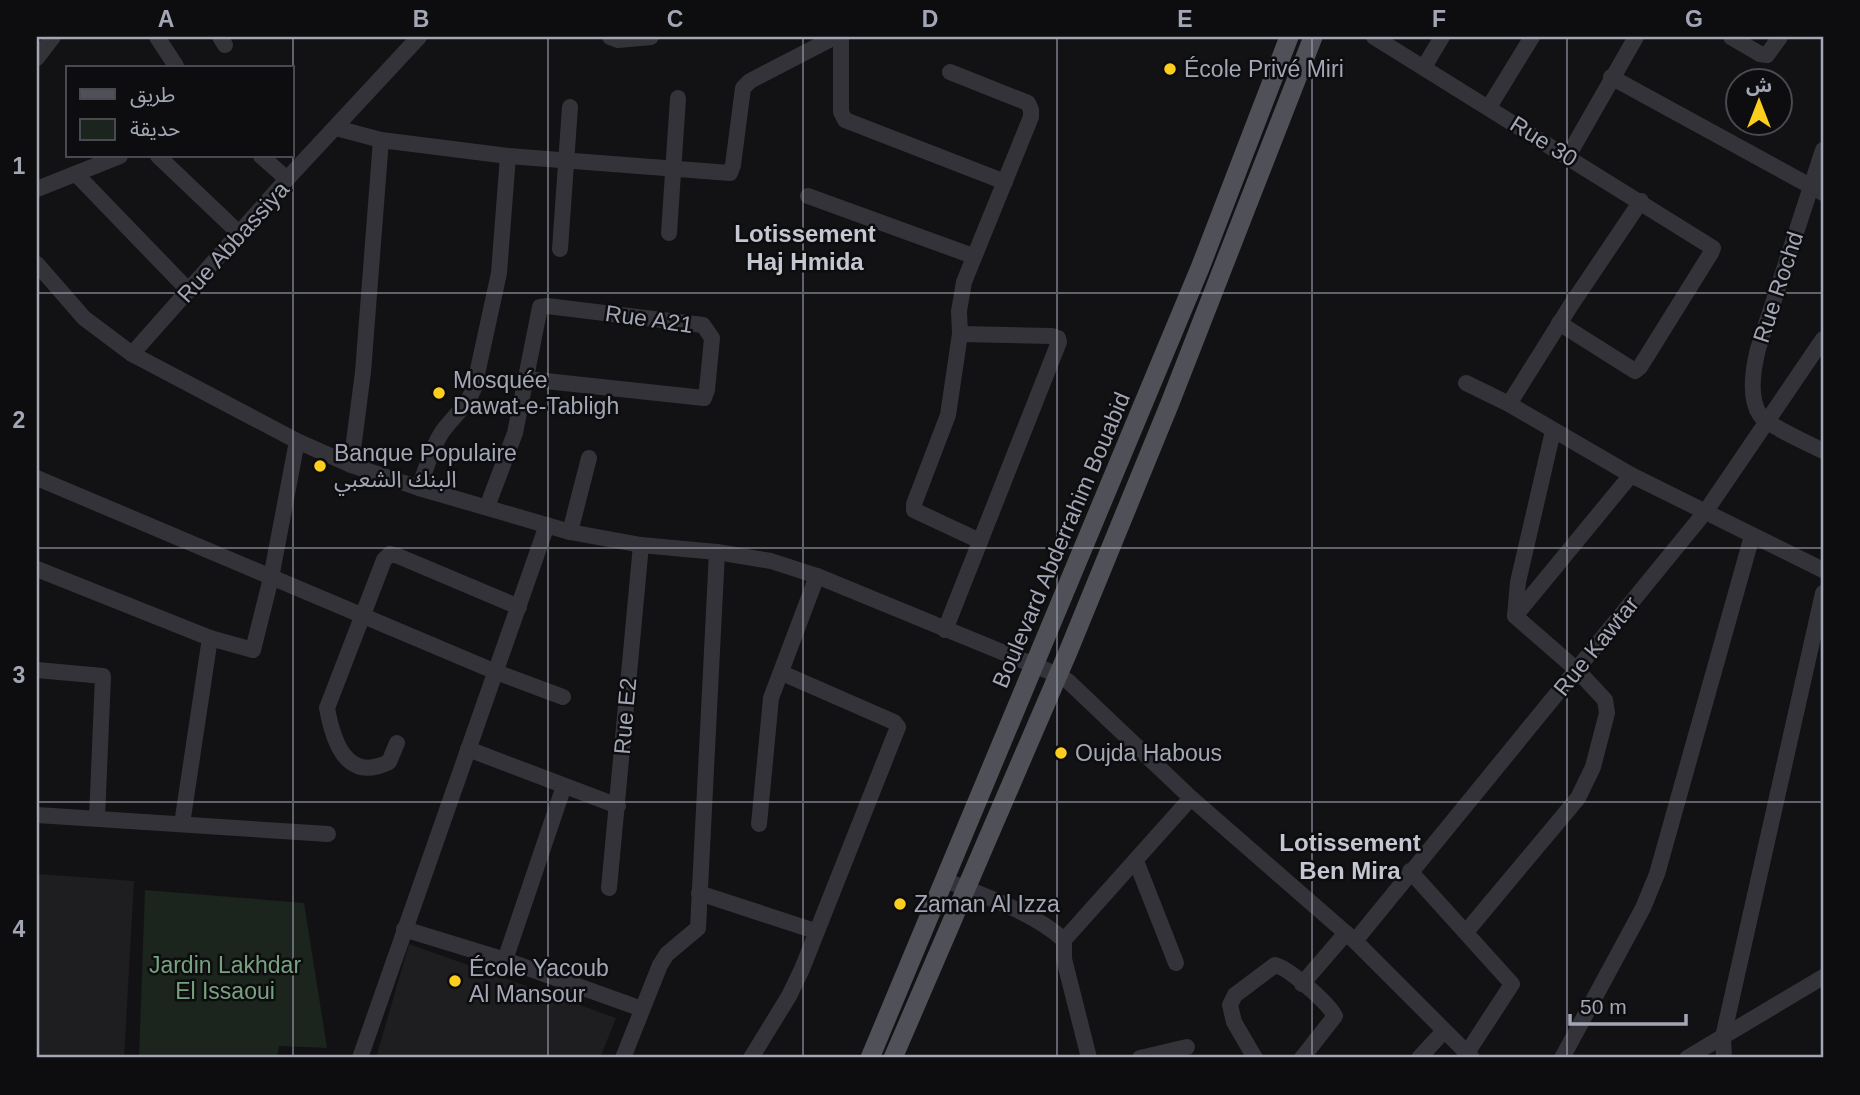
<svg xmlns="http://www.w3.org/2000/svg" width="1860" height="1095" viewBox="0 0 1860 1095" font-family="Arial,'Noto Sans Arabic',sans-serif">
	<rect width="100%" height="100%" fill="#121214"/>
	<g fill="#1e1e21">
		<path d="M37,874L134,881L124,1058H37Z"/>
		<path d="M409,944L616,1018L600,1058H376Z"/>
	</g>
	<path fill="#1c241e" d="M145,890L304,903L327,1048L279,1046L277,1058H139Z"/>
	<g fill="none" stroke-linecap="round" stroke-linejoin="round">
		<g stroke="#333339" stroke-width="16">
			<path d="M157,37L176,66"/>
			<path d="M220,37L225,45"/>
			<path d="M610,37L618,40L651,37"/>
			<path d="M841,37V112L845,120L1005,182"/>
			<path d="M1374,37L1713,248L1711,253L1640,367L1635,371L1559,323"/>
			<path d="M1731,37L1760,54L1767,55L1780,37"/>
			<path d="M37,58L53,37"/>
			<path d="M1424,67L1442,37"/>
			<path d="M950,72L1028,103L1031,110V117L964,282L959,311L960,334L948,415L914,504V510L920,513L980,541"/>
			<path d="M1611,77L1823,193"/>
			<path d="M1489,107L1532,37"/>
			<path d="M336,128L381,140L508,156L730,173L733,165L743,88L750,81L835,37"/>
			<path d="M1823,150L1758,349C1753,369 1748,397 1760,415C1768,426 1810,444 1823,451"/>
			<path d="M158,156L240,234"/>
			<path d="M261,156L287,179"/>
			<path d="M1568,156L1636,37"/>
			<path d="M77,175L189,291"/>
			<path d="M37,189L120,156"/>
			<path d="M808,196L973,256"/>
			<path d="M669,233L678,98"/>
			<path d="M560,249L570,107"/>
			<path d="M37,264L84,318L132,354L297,441L351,465L419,488L570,532L641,545L717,552L771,561L817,576L1058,675L1068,681L1191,798L1355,941L1472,1058"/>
			<path d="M132,354L287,179L419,37"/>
			<path d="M1466,383L1509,404L1631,475L1823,570"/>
			<path d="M1509,404L1571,305L1641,201"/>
			<path d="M351,465L363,372L381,140"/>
			<path d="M37,478L496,672L563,697"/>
			<path d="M419,488C426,469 431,449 442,432C453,417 468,405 474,388L499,273L508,156"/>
			<path d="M487,507L515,433L540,307L547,306L703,325L712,338L707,390L704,398L527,379"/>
			<path d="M570,532L589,458"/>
			<path d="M37,569L210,638L253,650L271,578L297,441"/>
			<path d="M1515,616L1631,475"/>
			<path d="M945,630L1059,342L1058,338L1052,336L960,334"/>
			<path d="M37,670L103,676L97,818"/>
			<path d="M397,743L389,762C346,783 333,741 327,708L384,560L390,554L398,556L519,607"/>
			<path d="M468,749L618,806"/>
			<path d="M37,815L328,834"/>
			<path d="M182,824L210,638"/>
			<path d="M759,824L771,698L817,576"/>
			<path d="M1136,861L1176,963"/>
			<path d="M1410,871L1512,984L1467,1053"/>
			<path d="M945,880C985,897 1032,911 1064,940"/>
			<path d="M609,888L641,545"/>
			<path d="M699,893L815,931"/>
			<path d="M404,929L505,960L642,1009"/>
			<path d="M1466,932L1578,798L1593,767L1607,713L1605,700L1577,670L1515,616L1518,582L1553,431"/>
			<path d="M1355,941L1706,511L1823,339"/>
			<path d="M505,960L564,786"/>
			<path d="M1302,984L1346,933"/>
			<path d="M360,1058L547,525"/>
			<path d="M623,1058L660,965L667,954L698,928L717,552"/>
			<path d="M751,1058L789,996L802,969L898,727L894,722L782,673"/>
			<path d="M1089,1058L1064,959V940L1191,798"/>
			<path d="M1140,1058L1187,1047"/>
			<path d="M1255,1058L1234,1022L1230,1005L1235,995L1275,965C1289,968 1328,1003 1335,1016L1302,1058"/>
			<path d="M1419,1058L1444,1031"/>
			<path d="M1562,1058L1643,908L1657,874L1752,536"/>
			<path d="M1687,1058L1823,977"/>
			<path d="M1724,1058L1723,1037L1823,593"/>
		</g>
		<g stroke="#4f5058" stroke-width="19">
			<path d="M870,1058L1200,268L1289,37"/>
			<path d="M893,1058L1068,652L1170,403L1313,37"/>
		</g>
	</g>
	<path fill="none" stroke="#a2a6b5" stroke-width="2" stroke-opacity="0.55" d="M293,37V1058M548,37V1058M803,37V1058M1057,37V1058M1312,37V1058M1567,37V1058M37,293H1823M37,548H1823M37,802H1823"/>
	<g fill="#fece1f" stroke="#0d0d0f" stroke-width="2.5">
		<circle cx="1170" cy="69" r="7"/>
		<circle cx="439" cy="393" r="7"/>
		<circle cx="320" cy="466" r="7"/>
		<circle cx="1061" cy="753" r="7"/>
		<circle cx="900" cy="904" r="7"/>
		<circle cx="455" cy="981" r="7"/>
	</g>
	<g text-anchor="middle" stroke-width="5" stroke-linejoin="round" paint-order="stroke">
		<g font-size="23" fill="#a2a6b5" stroke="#0d0d0f" text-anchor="start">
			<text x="1184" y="77">École Privé Miri</text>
			<text x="453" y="388">Mosquée<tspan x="453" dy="26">Dawat-e-Tabligh</tspan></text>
			<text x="334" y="461">Banque Populaire<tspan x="334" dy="26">البنك الشعبي</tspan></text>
			<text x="1075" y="761">Oujda Habous</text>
			<text x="914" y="912">Zaman Al Izza</text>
			<text x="469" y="976">École Yacoub<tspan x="469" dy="26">Al Mansour</tspan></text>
		</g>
		<g font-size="23" fill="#a2a6b5" stroke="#0d0d0f">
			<text transform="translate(1544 141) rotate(32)" y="8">Rue 30</text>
			<text transform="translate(233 242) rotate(-48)" y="8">Rue Abbassiya</text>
			<text transform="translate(1778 287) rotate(-72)" y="8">Rue Rochd</text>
			<text transform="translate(649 319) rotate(8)" y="8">Rue A21</text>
			<text transform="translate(1061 540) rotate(-67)" y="8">Boulevard Abderrahim Bouabid</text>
			<text transform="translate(1596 646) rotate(-51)" y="8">Rue Kawtar</text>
			<text transform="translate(625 716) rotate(-85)" y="8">Rue E2</text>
		</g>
		<g font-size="23" fill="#78a27f" stroke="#0d0d0f">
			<text x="225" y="973">Jardin Lakhdar<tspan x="225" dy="26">El Issaoui</tspan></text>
		</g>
		<g font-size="24" font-weight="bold" fill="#c4c6d1" stroke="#0d0d0f">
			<text x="805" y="242">Lotissement<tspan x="805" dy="28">Haj Hmida</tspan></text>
			<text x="1350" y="851">Lotissement<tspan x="1350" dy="28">Ben Mira</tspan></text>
		</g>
	</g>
	<rect width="1860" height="1095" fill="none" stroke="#0d0d0f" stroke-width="77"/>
	<rect x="66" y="66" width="228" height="91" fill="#0d0d0f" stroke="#494a51" stroke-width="2"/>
	<rect x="80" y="89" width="35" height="10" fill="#4f5058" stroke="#494a51" stroke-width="2"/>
	<text x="130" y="102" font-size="21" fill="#a2a6b5">طريق</text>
	<rect x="80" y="119" width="35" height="21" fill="#1c241e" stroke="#494a51" stroke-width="2"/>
	<text x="130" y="136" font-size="21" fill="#a2a6b5">حديقة</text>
	<g transform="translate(1759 102)"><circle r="33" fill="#0d0d0f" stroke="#494a51" stroke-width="2"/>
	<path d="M0-5L12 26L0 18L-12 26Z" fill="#fece1f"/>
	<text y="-10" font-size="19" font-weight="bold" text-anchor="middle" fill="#a2a6b5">ش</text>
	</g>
	<path d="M1570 1014v10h116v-10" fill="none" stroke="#a2a6b5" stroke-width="3.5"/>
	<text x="1580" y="1014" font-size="21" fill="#a2a6b5" stroke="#0d0d0f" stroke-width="5" paint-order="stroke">50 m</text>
	<rect x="38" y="38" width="1784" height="1018" fill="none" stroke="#a2a6b5" stroke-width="2.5"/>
	<g font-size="23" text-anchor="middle" font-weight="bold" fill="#a2a6b5">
		<text x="166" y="27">A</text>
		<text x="421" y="27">B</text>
		<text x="675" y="27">C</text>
		<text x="930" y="27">D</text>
		<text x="1185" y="27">E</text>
		<text x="1439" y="27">F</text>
		<text x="1694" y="27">G</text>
		<text x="19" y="174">1</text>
		<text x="19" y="428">2</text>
		<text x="19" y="683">3</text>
		<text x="19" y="937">4</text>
	</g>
</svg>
